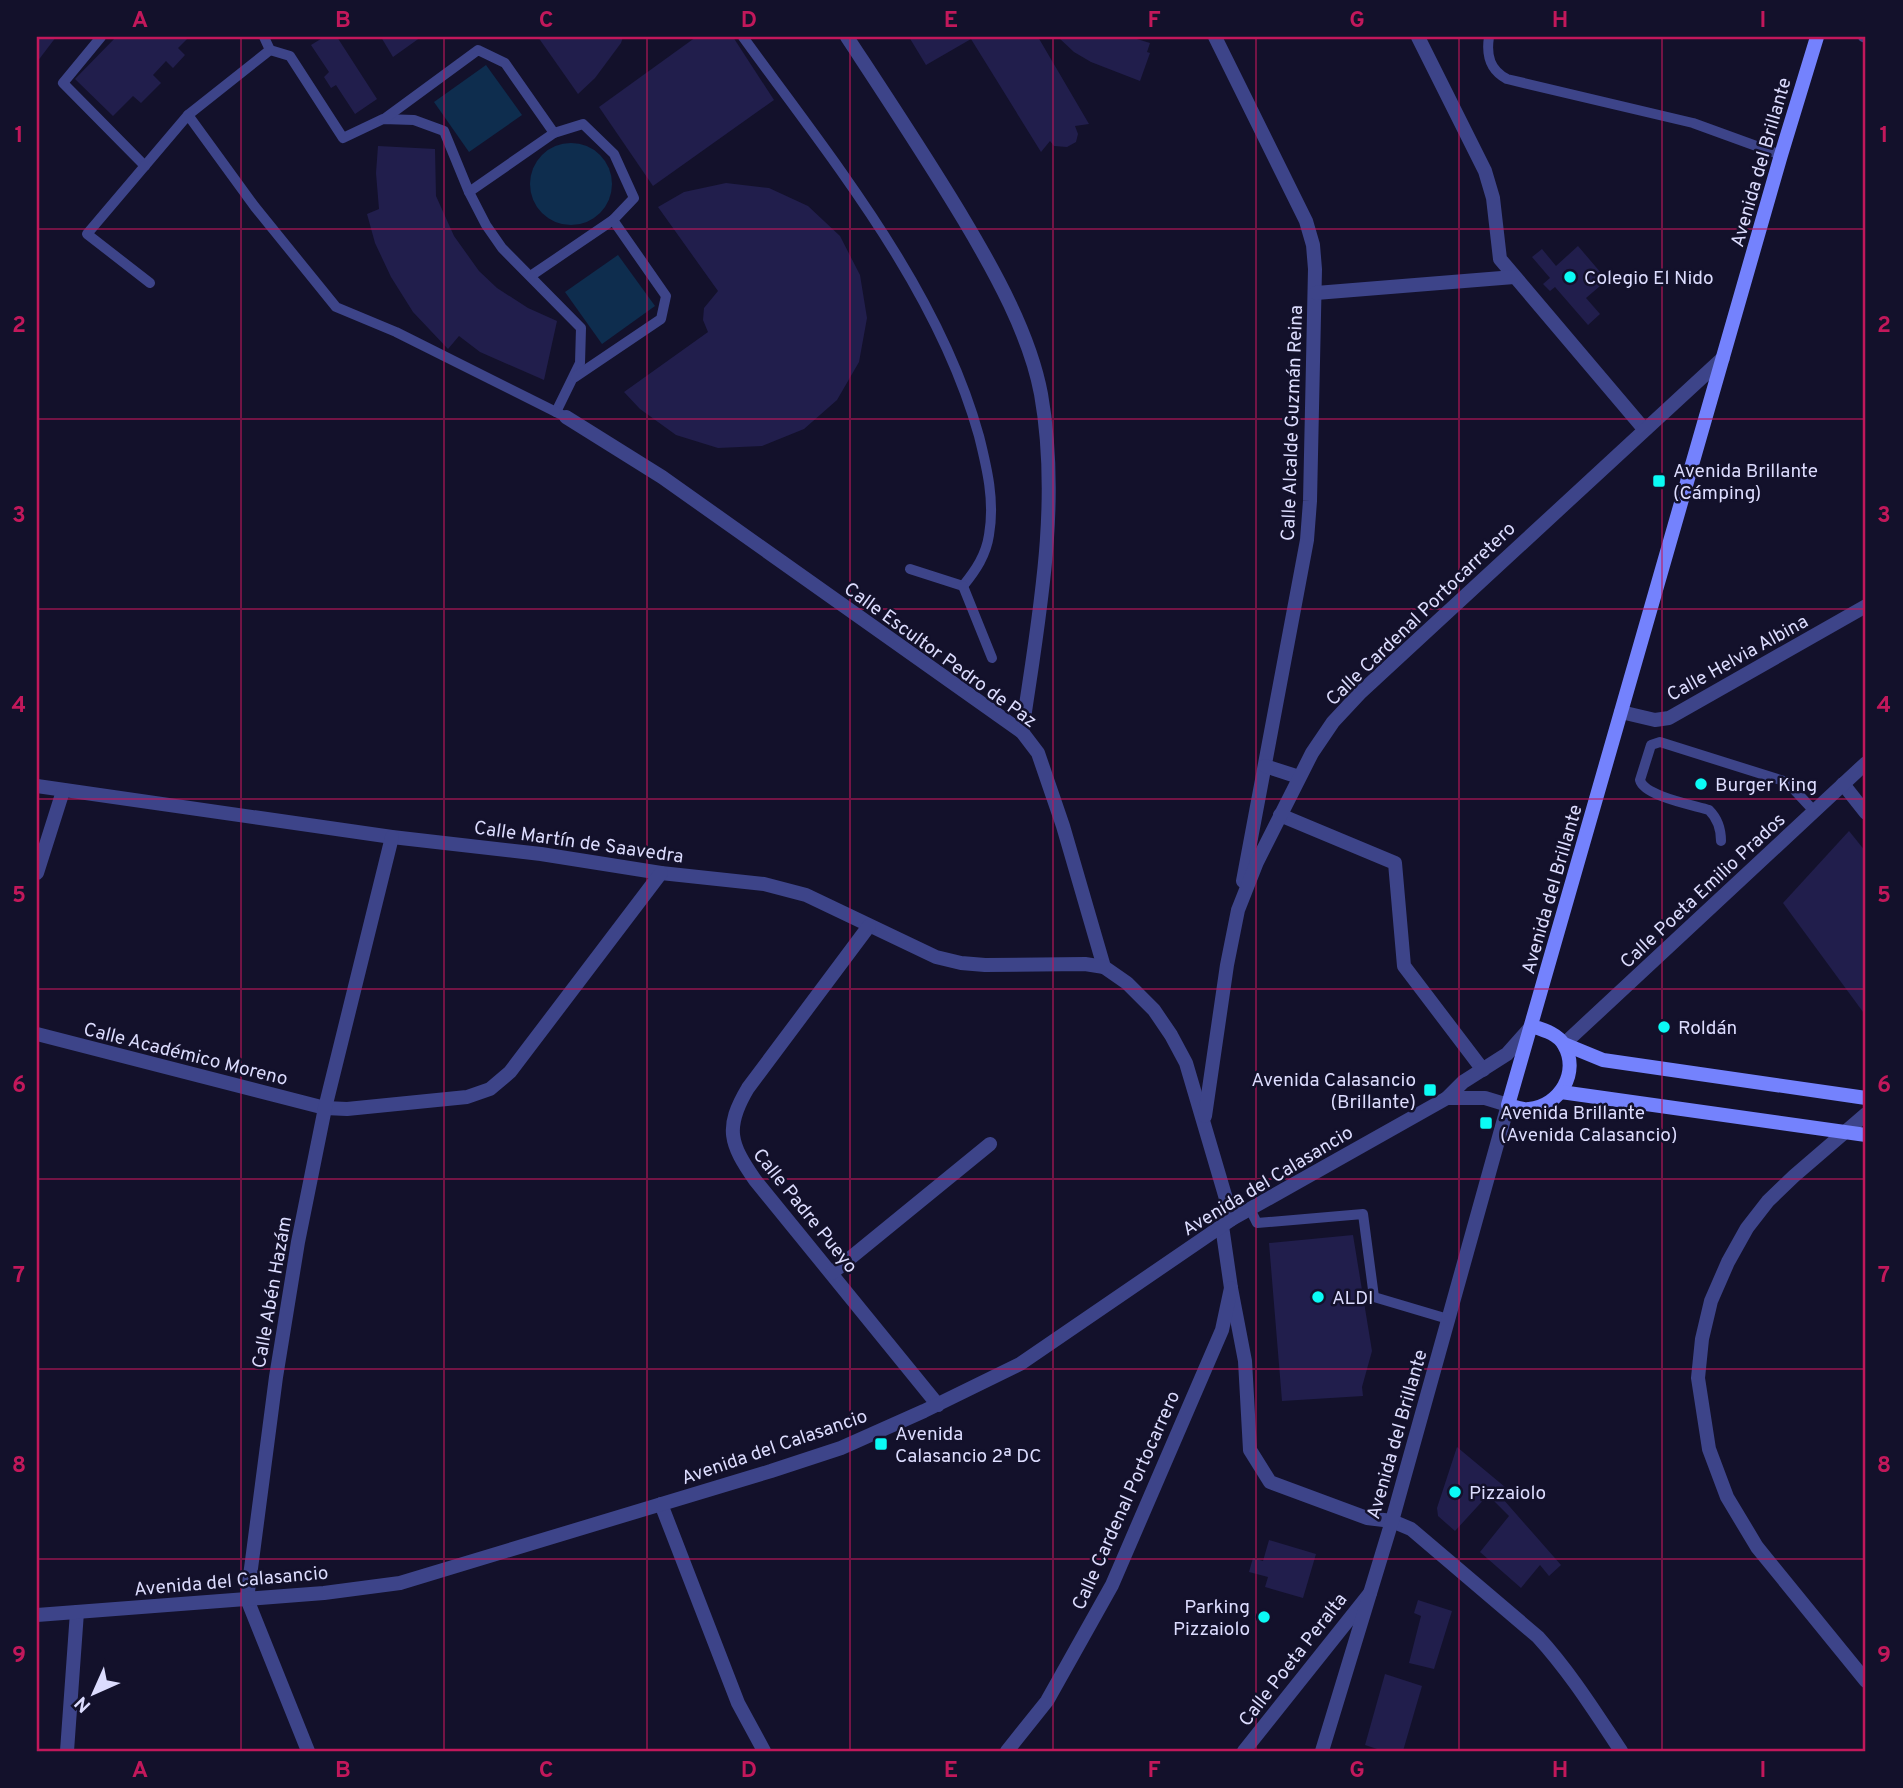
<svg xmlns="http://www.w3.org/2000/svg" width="1903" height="1788" viewBox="0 0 1903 1788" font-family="Overpass,sans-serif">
	<rect width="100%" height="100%" fill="#13112b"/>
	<g fill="#0e2d4e">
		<path d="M486,65L522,115L469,152L434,102Z"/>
		<circle cx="571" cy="184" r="41"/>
		<path d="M618,255L655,306L602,344L565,292Z"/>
	</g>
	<g fill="#211e4c">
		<path d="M37,37H56L37,62Z"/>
		<path d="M116,37H189L178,48L185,55L173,68L166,61L153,75L161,83L141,103L133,96L113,116L75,79Z"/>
		<path d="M324,37H337L377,99L355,114L336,85L331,88L324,77L329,72L311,45Z"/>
		<path d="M381,37H421L393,57Z"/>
		<path d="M538,37H623L621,43L595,78L578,94Z"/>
		<path d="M696,37H733L774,100L653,186L599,107Z"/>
		<path d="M909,37H1038L1089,124L1075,126L1078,134L1076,142L1067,147L1054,146L1050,141L1041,152L971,39L926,65Z"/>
		<path d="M1058,37H1138L1137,39L1150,43L1147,52L1150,53L1140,81L1091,62L1074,52Z"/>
		<path d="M378,146L435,149L436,196L454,236L479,271L497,288L528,308L557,321L544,380L480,352L459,336L448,349L413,312L391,277L375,243L367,214L379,209L376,173Z"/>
		<path d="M726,183L769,188L808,206L840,236L860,275L867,318L859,362L837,400L804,429L762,446L718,448L676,435L640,409L624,392L708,332L703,320L704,308L718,291L658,207L684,192Z"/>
		<path d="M1578,246L1607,280L1586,298L1600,314L1588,325L1555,287L1550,291L1543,284L1550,278L1532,257L1542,249L1556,266Z"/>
		<path d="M1849,831L1866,852V1016L1783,903Z"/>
		<path d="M1353,1235L1372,1351L1362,1387L1363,1396L1282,1401L1269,1243Z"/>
		<path d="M1457,1447L1511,1492L1503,1499L1561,1565L1549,1576L1540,1565L1521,1588L1480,1552L1509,1516L1488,1495L1455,1531L1438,1516L1437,1508Z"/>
		<path d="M1269,1540L1316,1554L1303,1598L1265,1587L1268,1577L1249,1572L1253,1558L1263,1561Z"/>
		<path d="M1418,1600L1452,1611L1434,1669L1409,1663L1421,1616L1414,1613Z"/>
		<path d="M1385,1674L1422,1686L1403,1751H1383L1365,1745Z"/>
	</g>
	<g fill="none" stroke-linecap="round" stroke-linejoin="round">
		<g stroke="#3d4489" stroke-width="10">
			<path d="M101,37L63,83L145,166"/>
			<path d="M264,37L270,50"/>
			<path d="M743,37C832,160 938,288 979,436C987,468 995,501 989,535C986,555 976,570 963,586"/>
			<path d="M1489,37C1486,56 1490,70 1507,79L1693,123L1781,155"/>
			<path d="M1863,37L1866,38"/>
			<path d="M188,115L270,50L290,56L343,138L383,119L414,120L444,131L469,192L486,225L502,248L581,328L580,363L556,412"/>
			<path d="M384,119L478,50L505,63L554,133L583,124L614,154L634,198L613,220L666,296L661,319L575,377"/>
			<path d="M469,192L554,133"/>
			<path d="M532,275L613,220"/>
			<path d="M150,283L87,234L188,115L255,207L336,307L396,332L566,417"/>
			<path d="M910,569L963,586"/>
			<path d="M963,586L992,658"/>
			<path d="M1721,841C1721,829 1718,819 1709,810C1693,805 1644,796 1640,780L1651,745L1660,742L1787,782L1814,811"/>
			<path d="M1250,1209L1257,1223L1363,1214L1374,1297L1448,1319"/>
		</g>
		<path stroke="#3d4489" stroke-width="14" d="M1280,815L1395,863L1404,966L1483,1070"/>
		<g stroke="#3d4489" stroke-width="14">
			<path d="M847,37C887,98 927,158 964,220C995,272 1030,335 1041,394C1061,506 1038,621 1022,732"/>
			<path d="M1215,37L1306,221L1313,245L1315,269L1310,501L1307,540L1243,881"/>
			<path d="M1418,37L1485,171L1493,198L1500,259L1644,429"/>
			<path d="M1316,293L1514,277"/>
			<path d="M566,417L662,477L1022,732L1038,753L1063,826L1104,967L1127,983L1154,1010L1171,1035L1186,1063L1232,1219"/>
			<path d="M1621,712L1655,720L1669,718L1866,606"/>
			<path d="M1265,766L1299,777"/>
			<path d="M1843,784L1866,813"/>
			<path d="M37,786L392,837L541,854L661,873L764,884L806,895L936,957L961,963L985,965L1085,964L1104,967"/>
			<path d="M37,873L63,791"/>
			<path d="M869,926L748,1088C724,1128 730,1144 755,1180L938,1405"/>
			<path d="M37,1034L325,1108L347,1109L467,1097L490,1089L510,1072L661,873"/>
			<path d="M1866,1114L1794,1176L1768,1201L1747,1228L1728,1262L1711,1301L1702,1339L1698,1378L1709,1449L1727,1497L1757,1547L1866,1681"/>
			<path d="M1205,1116L1227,965L1238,910L1257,862L1312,753L1333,722L1361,692L1723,358"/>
			<path d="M1222,1226L1231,1288L1245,1361L1250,1450L1270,1482L1367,1518L1392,1521"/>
			<path d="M832,1273L990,1144"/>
			<path d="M661,1504L738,1703L764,1751"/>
			<path d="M67,1751L77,1612"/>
			<path d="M308,1751L247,1599L276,1377L298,1242L325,1108L392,837"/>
			<path d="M1007,1751L1047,1701L1112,1585L1222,1330L1231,1288"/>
			<path d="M1244,1751L1370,1593"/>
		</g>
		<g stroke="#3d4489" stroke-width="14">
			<path d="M1564,1044L1866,763"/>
			<path d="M1392,1521L1411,1529L1538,1637C1570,1672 1595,1712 1621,1751"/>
			<path d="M37,1615L324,1593L400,1583L771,1471L841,1448L924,1411L1020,1364L1232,1219L1447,1098L1463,1082L1507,1054L1531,1027"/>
			<path d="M1322,1751L1392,1521L1508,1105L1485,1098H1447"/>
		</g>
		<g stroke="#7482fd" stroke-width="14">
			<path d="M1532,1026C1544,1030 1558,1034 1564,1045C1580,1072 1560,1106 1529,1109C1523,1110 1514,1107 1508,1105L1781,155L1817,37"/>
			<path d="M1564,1044L1603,1060L1866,1098"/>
			<path d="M1561,1092L1866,1135"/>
		</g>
	</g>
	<path fill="none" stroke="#c2185b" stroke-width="2" stroke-opacity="0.55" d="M241,37V1751M444,37V1751M647,37V1751M850,37V1751M1053,37V1751M1256,37V1751M1459,37V1751M1662,37V1751M37,229H1866M37,419H1866M37,609H1866M37,799H1866M37,989H1866M37,1179H1866M37,1369H1866M37,1559H1866"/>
	<g fill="#0bfbf5" stroke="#13112b" stroke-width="2.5">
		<circle cx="1570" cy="277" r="7"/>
		<rect x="1652" y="474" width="14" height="14" rx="3.5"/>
		<circle cx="1701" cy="784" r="7"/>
		<circle cx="1664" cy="1027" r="7"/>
		<rect x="1423" y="1083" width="14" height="14" rx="3.5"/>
		<rect x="1479" y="1116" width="14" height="14" rx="3.5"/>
		<circle cx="1318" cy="1297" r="7"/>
		<rect x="874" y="1437" width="14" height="14" rx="3.5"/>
		<circle cx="1455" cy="1492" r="7"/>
		<circle cx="1264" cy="1617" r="7"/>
	</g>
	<g text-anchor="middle" stroke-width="5" stroke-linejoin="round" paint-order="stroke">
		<g font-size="19" fill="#dcdcfe" stroke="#13112b">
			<text transform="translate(1760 162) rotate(-74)" y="7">Avenida del Brillante</text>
			<text transform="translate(1291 423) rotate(-88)" y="7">Calle Alcalde Guzmán Reina</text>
			<text transform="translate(1420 613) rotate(-44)" y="7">Calle Cardenal Portocarretero</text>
			<text transform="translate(941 654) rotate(36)" y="7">Calle Escultor Pedro de Paz</text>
			<text transform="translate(1737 657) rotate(-29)" y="7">Calle Helvia Albina</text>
			<text transform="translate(579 841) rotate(8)" y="7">Calle Martín de Saavedra</text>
			<text transform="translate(1551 889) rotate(-74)" y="7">Avenida del Brillante</text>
			<text transform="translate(1702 890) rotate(-43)" y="7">Calle Poeta Emilio Prados</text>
			<text transform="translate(186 1053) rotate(14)" y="7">Calle Académico Moreno</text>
			<text transform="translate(1267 1180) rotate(-31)" y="7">Avenida del Calasancio</text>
			<text transform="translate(806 1210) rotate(51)" y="7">Calle Padre Pueyo</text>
			<text transform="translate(271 1292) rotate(-80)" y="7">Calle Abén Hazám</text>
			<text transform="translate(1396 1434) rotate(-74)" y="7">Avenida del Brillante</text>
			<text transform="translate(774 1446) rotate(-19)" y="7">Avenida del Calasancio</text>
			<text transform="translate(1125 1500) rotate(-66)" y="7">Calle Cardenal Portocarrero</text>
			<text transform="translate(231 1580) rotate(-5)" y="7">Avenida del Calasancio</text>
			<text transform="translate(1292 1659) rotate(-52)" y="7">Calle Poeta Peralta</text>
		</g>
		<g font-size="19" fill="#dcdcfe" stroke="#13112b" text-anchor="start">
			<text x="1584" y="284">Colegio El Nido</text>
			<text x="1673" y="477">Avenida Brillante<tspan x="1673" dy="22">(Cámping)</tspan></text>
			<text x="1715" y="791">Burger King</text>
			<text x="1678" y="1034">Roldán</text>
			<text x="1416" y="1086" text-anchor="end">Avenida Calasancio<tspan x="1416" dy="22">(Brillante)</tspan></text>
			<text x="1500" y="1119">Avenida Brillante<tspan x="1500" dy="22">(Avenida Calasancio)</tspan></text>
			<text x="1332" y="1304">ALDI</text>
			<text x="895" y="1440">Avenida<tspan x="895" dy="22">Calasancio 2ª DC</tspan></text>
			<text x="1469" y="1499">Pizzaiolo</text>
			<text x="1250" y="1613" text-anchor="end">Parking<tspan x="1250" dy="22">Pizzaiolo</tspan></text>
		</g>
	</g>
	<rect width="1903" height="1788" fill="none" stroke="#13112b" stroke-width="77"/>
	<g transform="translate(94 1693) rotate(225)" stroke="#13112b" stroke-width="5" paint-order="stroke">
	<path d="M0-5L12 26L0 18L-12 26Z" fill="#dcdcfe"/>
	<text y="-10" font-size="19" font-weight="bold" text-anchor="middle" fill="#dcdcfe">N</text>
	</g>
	<rect x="38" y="38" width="1826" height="1712" fill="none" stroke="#c2185b" stroke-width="2.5"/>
	<g font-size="23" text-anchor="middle" font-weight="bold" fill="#c2185b">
		<text x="140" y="27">A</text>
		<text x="343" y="27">B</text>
		<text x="546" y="27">C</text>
		<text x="749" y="27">D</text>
		<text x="951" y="27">E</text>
		<text x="1154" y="27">F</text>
		<text x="1357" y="27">G</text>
		<text x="1560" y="27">H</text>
		<text x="1763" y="27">I</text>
		<text x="19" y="142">1</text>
		<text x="1884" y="142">1</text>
		<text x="19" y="332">2</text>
		<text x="1884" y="332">2</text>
		<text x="19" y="522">3</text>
		<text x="1884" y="522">3</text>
		<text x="19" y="712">4</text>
		<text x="1884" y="712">4</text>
		<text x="19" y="902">5</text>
		<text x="1884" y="902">5</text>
		<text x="19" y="1092">6</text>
		<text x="1884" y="1092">6</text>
		<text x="19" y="1282">7</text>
		<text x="1884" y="1282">7</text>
		<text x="19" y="1472">8</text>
		<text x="1884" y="1472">8</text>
		<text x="19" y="1662">9</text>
		<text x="1884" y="1662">9</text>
		<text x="140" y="1777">A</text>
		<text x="343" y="1777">B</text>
		<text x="546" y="1777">C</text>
		<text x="749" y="1777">D</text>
		<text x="951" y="1777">E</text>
		<text x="1154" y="1777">F</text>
		<text x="1357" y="1777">G</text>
		<text x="1560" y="1777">H</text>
		<text x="1763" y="1777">I</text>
	</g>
</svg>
